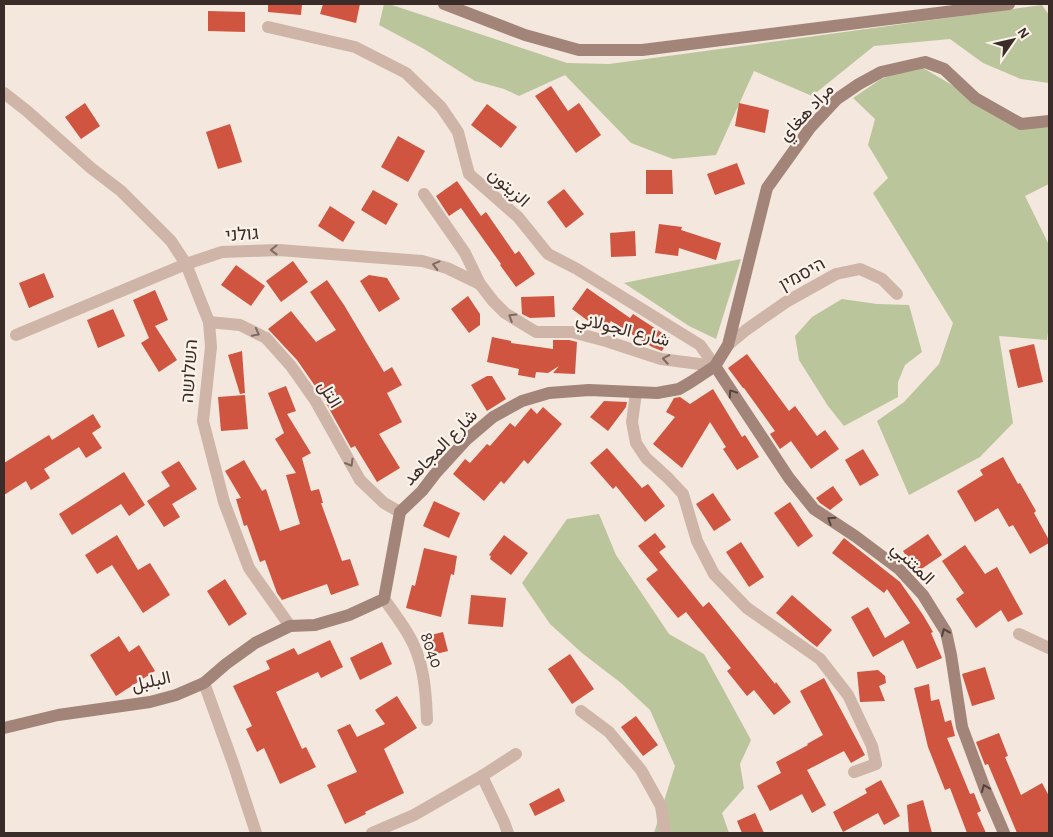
<svg xmlns="http://www.w3.org/2000/svg" width="1053" height="837" viewBox="0 0 1053 837" font-family="'Alegreya Sans',Vazirmatn,Heebo,sans-serif">
	<rect width="100%" height="100%" fill="#f4e7dd"/>
	<g fill="#bbc59c">
		<path d="M384,4H389L567,63L609,64L1042,5L1049,15V83L1021,79L983,63L950,39L874,46L812,96L754,71L716,155L673,159L631,143L565,75L519,96L504,89L475,81L424,49L379,25Z"/>
		<path d="M918,65L986,105L1028,120L1049,122V184L1025,196L1049,245V325L1047,340L999,336L1013,423L980,457L909,495L877,421L904,402L939,364L953,323L873,193L888,178L868,145L875,119L853,98L881,79Z"/>
		<path d="M741,259L716,339L689,326L624,283Z"/>
		<path d="M842,299L877,304L909,305L922,352L905,365L898,382V397L844,426L828,406L799,360L795,336L812,317Z"/>
		<path d="M599,514L616,555L669,634L704,654L751,740L740,764L744,788L722,813L729,833H654L675,766L650,710L621,683L582,653L550,624L522,583L567,519Z"/>
	</g>
	<g fill="#cf5540">
		<path d="M268,4H302L301,15L268,12Z"/>
		<path d="M323,4H360L356,23L320,14Z"/>
		<path d="M208,11L245,12V32L208,31Z"/>
		<path d="M551,86L568,111L579,103L601,135L576,153L535,96Z"/>
		<path d="M85,103L100,126L81,139L65,117Z"/>
		<path d="M739,103L769,110L765,133L735,126Z"/>
		<path d="M487,104L517,127L501,148L471,125Z"/>
		<path d="M230,124L242,162L218,169L206,132Z"/>
		<path d="M398,136L425,151L408,182L381,167Z"/>
		<path d="M737,163L745,184L715,195L707,174Z"/>
		<path d="M646,170H672L673,194H646Z"/>
		<path d="M457,181L481,216L486,212L515,254L519,251L535,274L516,287L500,265L501,264L461,208L449,216L436,196Z"/>
		<path d="M564,189L584,214L566,228L547,202Z"/>
		<path d="M373,190L398,204L386,225L361,210Z"/>
		<path d="M330,206L355,222L343,242L318,226Z"/>
		<path d="M659,224L682,227L681,230L721,243L716,260L679,248L678,256L655,253Z"/>
		<path d="M635,231L636,256L611,257L610,233Z"/>
		<path d="M293,261L308,282L281,302L266,281Z"/>
		<path d="M236,265L265,286L251,306L221,285Z"/>
		<path d="M44,273L54,297L29,308L19,283Z"/>
		<path d="M369,275L387,278L400,299L379,312L360,281Z"/>
		<path d="M327,280L344,305L384,372L392,367L402,385L387,393L402,422L379,434L400,468L377,482L355,446L351,448L322,396L297,360L268,329L291,311L316,342L336,330L310,292Z"/>
		<path d="M587,288L630,318L633,314L670,338L662,351L652,347L611,321L603,332L572,309Z"/>
		<path d="M155,290L168,320L155,326L177,360L159,372L141,343L149,338L133,300Z"/>
		<path d="M468,296L480,314V325L469,333L451,309Z"/>
		<path d="M554,296L555,317L530,318L522,314L521,297Z"/>
		<path d="M113,309L125,336L98,348L87,320Z"/>
		<path d="M492,337L511,341V343L553,349V340H569L577,342L575,374L553,373L559,366L548,373L536,372L535,378L518,375L519,369L487,362Z"/>
		<path d="M1034,344L1043,382L1018,388L1009,350Z"/>
		<path d="M242,351L245,393L240,394L228,355Z"/>
		<path d="M747,354L789,411L795,406L817,436L825,430L839,449L811,469L791,441L780,449L770,434L775,431L744,388H743L728,368Z"/>
		<path d="M487,376H492L506,399L487,411L471,385Z"/>
		<path d="M286,386L296,411L287,414L311,453L302,458L311,491L319,489L323,503H321L342,561L350,559L359,585L331,595L327,584L282,600L277,593L265,560L260,562L247,525L244,526L236,499L241,498L225,471L244,460L262,491L266,489L280,531L300,524L286,475L296,473L275,439L284,433L268,393Z"/>
		<path d="M713,389L742,437L745,435L759,457L737,470L723,449L726,447L710,422L682,468L653,444L675,417L666,412L674,398L680,397L690,404Z"/>
		<path d="M245,395L248,429L221,431L218,397Z"/>
		<path d="M604,401L627,402L626,407L608,431L590,417Z"/>
		<path d="M543,407L562,424L528,464L524,460L504,484L501,481L484,501L453,474L465,459L470,463L487,444L490,446L510,423L515,427L531,408L537,414Z"/>
		<path d="M93,414L101,427L92,433L102,448L86,458L79,447L44,469L50,478L31,490L26,481L4,495V463L49,435L52,440Z"/>
		<path d="M607,448L642,488L648,484L665,506L645,522L616,486L613,489L590,463Z"/>
		<path d="M863,449L879,475L860,486L845,460Z"/>
		<path d="M1003,457L1018,484L1020,483L1036,511L1034,513L1049,540V543L1030,554L1013,525L1009,527L998,508L975,522L957,491L983,475L980,470Z"/>
		<path d="M179,461L197,489L172,504L180,517L164,527L147,501L170,486L161,472Z"/>
		<path d="M124,472L145,505L129,516L121,504L72,535L59,514Z"/>
		<path d="M833,486L843,500L830,510L820,503L816,498Z"/>
		<path d="M713,493L731,520L714,531L696,504Z"/>
		<path d="M434,501L460,513L449,538L423,526Z"/>
		<path d="M790,502L813,536L798,547L774,513Z"/>
		<path d="M655,533L666,547L659,552L703,607L709,602L775,684L776,682L791,702L774,715L754,690L747,696L727,671L731,668L686,612L678,618L646,579L658,570L638,546Z"/>
		<path d="M928,534L942,555L917,572L903,551Z"/>
		<path d="M117,535L138,570L150,563L170,595L143,613L112,565L97,574L85,555Z"/>
		<path d="M504,535L528,553L511,575L490,559L491,556L489,555Z"/>
		<path d="M844,538L900,582L923,615L933,632L931,633L942,658L917,669L903,640L873,657L851,617L868,607L885,638L910,623L887,589L884,593L832,553Z"/>
		<path d="M741,542L764,577L749,587L726,552Z"/>
		<path d="M965,545L985,574L997,567L1023,614L1008,622L1001,610L976,628L956,599L964,593L942,561Z"/>
		<path d="M424,548L457,556L454,575L451,574L441,617L406,608L412,585L415,586Z"/>
		<path d="M225,579L247,614L229,626L207,591Z"/>
		<path d="M471,595L506,598L503,627L468,624Z"/>
		<path d="M792,595L832,630L817,647L808,640L776,613Z"/>
		<path d="M443,632L448,651L428,656L423,637Z"/>
		<path d="M119,636L129,652L139,645L155,671L116,696L90,655Z"/>
		<path d="M330,640L343,667L321,678L318,672L276,692L302,749L306,747L316,767L280,784L264,748L257,752L246,729L252,726L233,686L270,669L266,661L294,648L298,655Z"/>
		<path d="M382,642L392,664L360,680L350,658Z"/>
		<path d="M570,654L594,689L572,704L548,669Z"/>
		<path d="M985,667L995,699L972,706L962,674Z"/>
		<path d="M878,670L885,676L886,683L879,686L885,701L860,702L857,672Z"/>
		<path d="M824,678L865,755L851,763L844,751L807,770L826,805L812,813L802,794L770,811L757,786L781,773L776,762L808,745L807,744L823,735L800,691Z"/>
		<path d="M929,684L931,701L939,699L945,722L951,720L955,736L947,738L970,794L974,793L981,811L977,813L986,833H967L950,788L945,790L928,747L914,688Z"/>
		<path d="M397,696L417,728L384,749L404,793L365,812L366,814L345,824L327,785L357,772L337,730L350,724L357,737L385,724L375,710Z"/>
		<path d="M636,716L658,745L643,756L621,727Z"/>
		<path d="M999,733L1008,756L1005,757L1021,795L1042,783L1049,796V833H1017L988,764L985,765L976,742Z"/>
		<path d="M881,780L900,816L884,825L878,813L843,832L833,812L867,793L865,789Z"/>
		<path d="M559,788L565,801L535,816L529,804Z"/>
		<path d="M923,800L932,833H909L907,805Z"/>
		<path d="M755,813L764,833H742L737,821Z"/>
	</g>
	<g fill="none" stroke-linecap="round" stroke-linejoin="round">
		<g stroke="#ceb5a8" stroke-width="12">
			<path d="M268,27L355,47L406,73L441,107L458,132L469,174L518,217L548,254L577,269L700,345L715,366"/>
			<path d="M4,93L27,111L91,168L121,191L171,241L186,264L209,322L211,347L203,421L224,502L249,568L290,626"/>
			<path d="M424,194L465,253L480,284L493,301L505,313L536,332H572L606,341L661,359L715,366"/>
			<path d="M209,322L240,325L266,338L291,366L315,400L360,480L384,503L400,512"/>
			<path d="M16,335L186,264L222,252L279,250L422,261L447,268L480,284"/>
			<path d="M728,345L746,330L786,302L836,274L860,269L882,279L897,294"/>
			<path d="M636,393L632,422L636,443L646,458L668,478L683,494L697,541L714,574L747,608L820,659L848,695L872,746L876,764L854,772"/>
			<path d="M384,599C392,610 401,622 408,634C424,660 426,691 427,720"/>
			<path d="M1019,634L1049,648"/>
			<path d="M204,683L233,763L256,833"/>
			<path d="M581,711L609,732L641,770L661,806L665,833"/>
			<path d="M482,776L504,822L508,833"/>
			<path d="M372,833L414,815L482,776L516,754"/>
		</g>
		<g stroke="#a28479" stroke-width="12">
			<path d="M444,4L525,35L579,50H642L1009,4"/>
			<path d="M715,366L789,478L814,509L855,536L899,569L923,595L946,632L951,655L962,727L985,789L1004,833"/>
			<path d="M4,728L58,715L150,702L176,695L204,683L226,664L255,643L290,626L315,625L349,615L384,599L400,512L422,491L435,474L466,440L493,417L522,401L549,393L589,390L657,393L679,389L691,382L715,366L728,345L767,188L810,128L837,99L859,84L881,72L925,62L944,69L975,98L1021,124L1049,121"/>
		</g>
	</g>
	<defs><path id="oneway-chevron" d="M-2-3.5L2.5 0L-2 3.5" fill="none" stroke-width="1.6" stroke-linecap="round" stroke-linejoin="round" transform="scale(1.25)"/></defs>
	<g stroke="#7d6a62">
		<use href="#oneway-chevron" transform="translate(274 250) rotate(179)"/>
		<use href="#oneway-chevron" transform="translate(436 265) rotate(-165)"/>
		<use href="#oneway-chevron" transform="translate(512 317) rotate(-148)"/>
		<use href="#oneway-chevron" transform="translate(256 333) rotate(28)"/>
		<use href="#oneway-chevron" transform="translate(666 359) rotate(-170)"/>
		<use href="#oneway-chevron" transform="translate(350 463) rotate(60)"/>
	</g>
	<g stroke="#54423d">
		<use href="#oneway-chevron" transform="translate(732 393) rotate(-124)"/>
		<use href="#oneway-chevron" transform="translate(831 520) rotate(-147)"/>
		<use href="#oneway-chevron" transform="translate(945 632) rotate(-113)"/>
		<use href="#oneway-chevron" transform="translate(985 788) rotate(-112)"/>
	</g>
	<g text-anchor="middle" stroke-width="4.5" stroke-linejoin="round" paint-order="stroke">
		<g font-size="18" fill="#3a2c29" stroke="#fbf2ea">
			<text transform="translate(806 112) rotate(-47)" y="6">مراد هغاي</text>
			<text transform="translate(509 187) rotate(42)" y="6">الزيتون</text>
			<text transform="translate(242 234) rotate(-4)" y="6">גולני</text>
			<text transform="translate(802 274) rotate(-29)" y="6">היסמין</text>
			<text transform="translate(623 329) rotate(14)" y="6">شارع الجولاني</text>
			<text transform="translate(189 371) rotate(-86)" y="6">השלושה</text>
			<text transform="translate(330 394) rotate(59)" y="6">التل</text>
			<text transform="translate(440 447) rotate(-46)" y="6">شارع المجاهد</text>
			<text transform="translate(913 563) rotate(44)" y="6">المتنبي</text>
			<text transform="translate(432 650) rotate(70)" y="6">8040</text>
			<text transform="translate(151 681) rotate(-13)" y="6">البلبل</text>
		</g>
	</g>
	<rect width="1053" height="837" fill="none" stroke="#3a2c29" stroke-width="10"/>
	<g transform="translate(1013 40) rotate(56)" stroke="#fbf2ea" stroke-width="4" paint-order="stroke">
	<path d="M0-4L9 19L0 12L-9 19Z" fill="#3a2c29"/>
	<text y="-8" font-size="14" font-weight="bold" text-anchor="middle" fill="#3a2c29">N</text>
	</g>
</svg>
